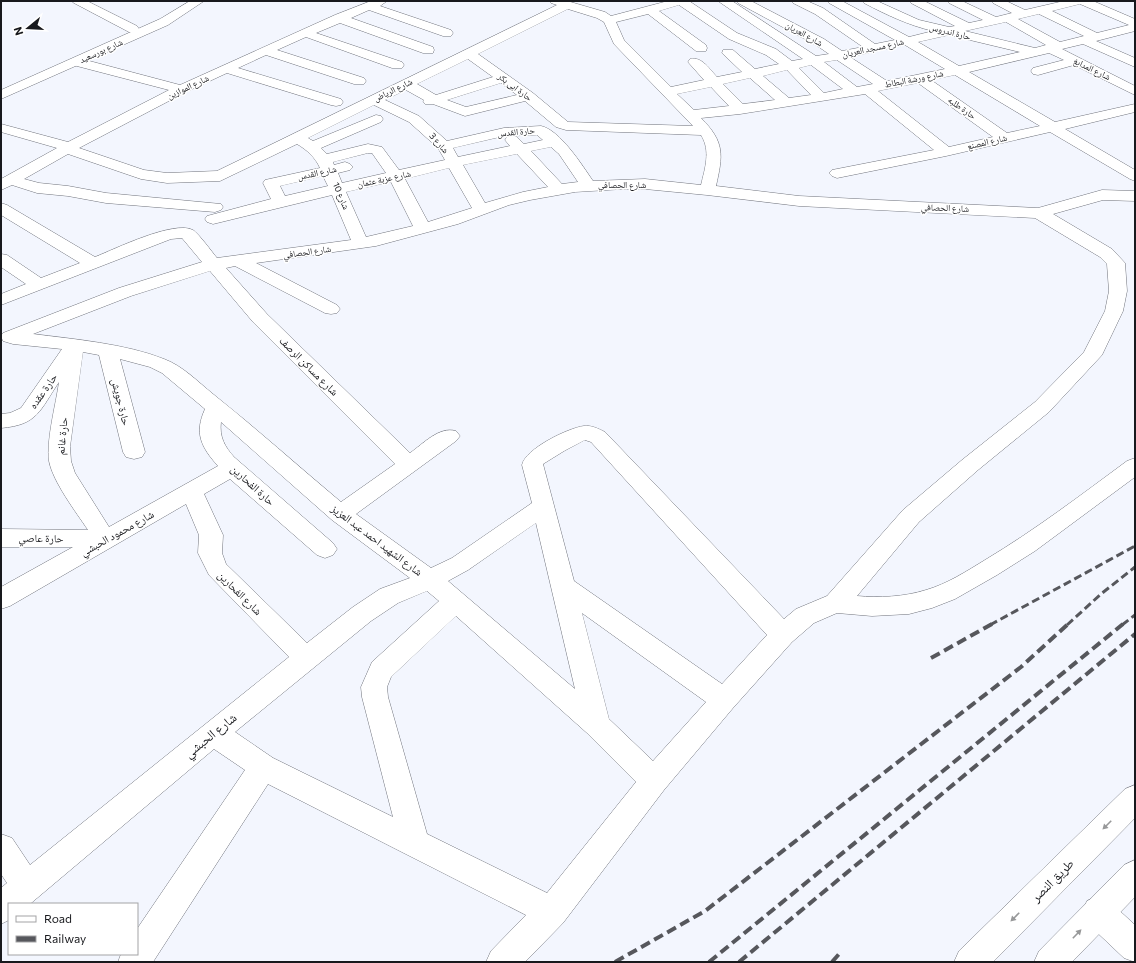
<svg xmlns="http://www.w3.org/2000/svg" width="1136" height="963" viewBox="0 0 1136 963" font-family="Commissioner,'Noto Naskh Arabic',sans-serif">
	<rect width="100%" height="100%" fill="#f3f6fe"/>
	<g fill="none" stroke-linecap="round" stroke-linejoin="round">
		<defs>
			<g id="minor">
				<path d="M72,1H87L137,26L139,29L137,32H129L74,3Z"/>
				<path d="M371,1H387L380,6L451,30L453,33L451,36H443L369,10L351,18L433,47L434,50L433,53H423L340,23L316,33L402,62L404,65L402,68H392L306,37L277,50L364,78L366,81L364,84H354L266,55L238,68L341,99L343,102L341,105L336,106L331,105L227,73L186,92L79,148L144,170L167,173L217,171L557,5L551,3L549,1H567L605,12L611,16L668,1H689L737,33L776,49L792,61L803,59L718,1H732L816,56L829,54L816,45L738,3L736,1H751L824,39L842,51L863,47L815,14L793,3L791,1H807L823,8L875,44L895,40L829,3L827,1H842L909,37L933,31C908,25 887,15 864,3L862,1H877L919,20L949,27L955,26L911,3L909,1H924L969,23L983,20L949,3L947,1H962L996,17L1012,13L993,3L991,1H1006L1025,10L1064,1H1093L1135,19V31L1096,41L1135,58V67L1083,44L1062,49L1135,86V95L1074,65L1038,75L1033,74L1031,71L1033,68L1064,60L1049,53L969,72L1055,122L1135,104V112L1065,129L1135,170V181L1130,179L1050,132L946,156L837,178L832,176L829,173L832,170L934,150L865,94L740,114L701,118C725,142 723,155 716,186L799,196L1038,208L1102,190L1135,191V201L1103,200L1053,214L1112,249L1125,263L1127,291L1123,311L1102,355L1049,412L978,470L919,522L857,596C879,598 904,597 926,590C947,584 967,571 985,560C1035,530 1081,495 1127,461L1135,458V477L1035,551L997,575L955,599L932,608L909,614L872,616L837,613L814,623L792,642L733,708L664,790L563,923L525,962H486L491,951L526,915L268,784L153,962H118L121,954H137V929L245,770L214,749L30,904H9V920L1,924V888L7,883L1,874V834L12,838L30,865L289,657L209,575L198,553L199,535L186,504L10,606L1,609V587L73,547H1V529L88,530C76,512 53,482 49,461C46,440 56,404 59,382C40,410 38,425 1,428V414L10,413L21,408L62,349L13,344L3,341L1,336L3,333L119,288L202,262L182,238L171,239L1,305V294L26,284L1,267V254L7,255L41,278L80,263L1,215V203L7,205L95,257C115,249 174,220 193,230C199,234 212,252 217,258L351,240L332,195L213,224L207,222L205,219L207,216L271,199L263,183L265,180L320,168C315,157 307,150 297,144L220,181L167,183L141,179L68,154L24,179L39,183L68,186L106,193L221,204L223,207L221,210L215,212L106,203L68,196L37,193L12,185L1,190V179L57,148L1,132V124L68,142L169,90L73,65L71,62L73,59L78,58L180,85L335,15ZM1080,4L1129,25L1097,33L1052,11ZM679,5L729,39L766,55L779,64L755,69L733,50H723L722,53L742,72L717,77C710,70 702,56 690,59L688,62L704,80L671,87L624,40L616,22L648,14L696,51H706L707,48L706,45L659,11ZM568,9L597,18L604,22L614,44L693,126L568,122L533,93L478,54ZM1039,14L1084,36L1060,42L1018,19ZM1006,22L1046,45L1035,48L965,31ZM949,35L1020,52L959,66L918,42ZM905,45L945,69L887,81L850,57ZM468,59L493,77L436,95L417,84ZM837,60L873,84L857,87L824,62ZM811,65L843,89L824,93L799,68ZM787,70L811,95L789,98L763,76ZM955,75L1040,126L1007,133L931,80ZM750,78L775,100L743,104L723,84ZM501,83L517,95L466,107L447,100ZM918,83L993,137L949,147L878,91ZM711,87L729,106L694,110L677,94ZM406,90L424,100L423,101L425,104H433L465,116L525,101L556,127L566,130L701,135C711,151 705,168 701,185L645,179L593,181C582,165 560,130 541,126L504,128L447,141L419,116L385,100ZM374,105L409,122L438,148L445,160L399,170L382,147L368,144L327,154L321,148L381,122L383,119L381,116L376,115L313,141L308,138ZM537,135L543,140L524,144L517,137L513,136ZM504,136H510L507,137L505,140L510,146L458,157L453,148ZM551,147L559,154L578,182L562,184L531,151ZM368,153H372L386,173L342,183L338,173L350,170L353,167L350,164L345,162L334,165L333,162ZM517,154L548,187L523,192L485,203L463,165ZM449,168L472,208L428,222L405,179ZM323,176L328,186L285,196L280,186ZM391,182L413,226L366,237L346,192ZM624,189H645L707,195L799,206L1035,218L1100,257L1107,264L1109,291L1105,311L1084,352L1035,402L962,460L903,510L827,596L796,609L784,619L605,432C599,429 591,425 584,426C568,428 525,449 522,465L532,503L452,558L431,568L356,514L456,441L460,436L456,431C439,426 423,444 410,453L267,314L226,268L235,266L325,313L331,314L337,313L340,309L337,305L256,263L376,246L458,224L509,205L530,200L575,192ZM210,271L253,322L395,464L341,502C298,466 257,429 213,394C198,382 183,366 164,359C127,344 73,339 33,334L131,296ZM83,352L99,355L123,452L126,457L134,459L142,457L145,452L120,359L150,367L162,373L205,409C194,433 201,447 218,466L109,527L75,473L71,461L70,447ZM221,422L332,520L410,578L380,589L353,607L307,643L226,564L222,553L223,535L204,494L230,479L317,555L325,558L333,555L337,549L333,543L234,457C225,447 219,437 221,422ZM585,440L591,442L767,635L722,684L574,581L543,464L564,451ZM536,523L575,689L448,581L468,570ZM427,591L439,601L372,662L361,687L362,697L393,817L273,758L235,732L371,621L398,603ZM582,613L706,702L653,761L609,719ZM456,616L587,733L636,782L547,893L427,834L388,697L387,687L391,677Z"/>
				<path d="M1098,896L1109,901L1135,925V962L1124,958L1087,923L1082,912L1087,901Z"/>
			</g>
			<g id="major">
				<path d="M190,1H204L168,25L1,99V90L160,19Z"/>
				<path d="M1135,785V818L993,962H954L959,951L1125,789Z"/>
				<path d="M1135,860V897L1072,962H1034L1039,951L1124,865Z"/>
			</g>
		</defs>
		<use href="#minor" stroke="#71747d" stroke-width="1"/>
		<use href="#major" stroke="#71747d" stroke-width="1"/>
		<use href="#minor" fill="#fff" fill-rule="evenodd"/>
		<use href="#major" fill="#fff" fill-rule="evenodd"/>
		<g stroke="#56575c" stroke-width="3" stroke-dasharray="8 4" stroke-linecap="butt">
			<path d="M990,625L1135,546"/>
			<path d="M1067,625L1101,594L1135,567"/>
			<path d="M1122,625L1135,615"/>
		</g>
		<g stroke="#56575c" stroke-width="4" stroke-dasharray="10 5" stroke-linecap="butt">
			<path d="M931,658L992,624"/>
			<path d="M615,962L705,911L1021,667L1068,624"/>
			<path d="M709,962L1123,624"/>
			<path d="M739,962L1135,634"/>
			<path d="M832,962L839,954"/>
		</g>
	</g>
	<defs><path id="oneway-solid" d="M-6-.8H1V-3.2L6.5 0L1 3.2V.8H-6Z"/></defs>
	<g fill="#979899">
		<use href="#oneway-solid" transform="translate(1107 825) rotate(135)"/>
		<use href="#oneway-solid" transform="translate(1015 917) rotate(135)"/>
		<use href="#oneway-solid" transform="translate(1077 934) rotate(-46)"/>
	</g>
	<g text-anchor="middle" stroke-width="3" stroke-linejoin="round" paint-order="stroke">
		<g font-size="9" fill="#18191d" stroke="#fff">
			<text transform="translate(950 32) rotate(14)" y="3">حارة اندروس</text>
			<text transform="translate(804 34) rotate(29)" y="3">شارع العريان</text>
			<text transform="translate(873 48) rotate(-12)" y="3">شارع مسجد العريان</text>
			<text transform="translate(101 51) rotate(-24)" y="3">شارع بورسعيد</text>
			<text transform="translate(1092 69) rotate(26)" y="3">شارع المدابغ</text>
			<text transform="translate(914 79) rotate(-11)" y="3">شارع ورشة البطاط</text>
			<text transform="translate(188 87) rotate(-25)" y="3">شارع الموازين</text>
			<text transform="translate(515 87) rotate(37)" y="3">حارة ابى بكر</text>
			<text transform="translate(393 90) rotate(-26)" y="3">شارع الرياض</text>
			<text transform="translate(962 108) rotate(35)" y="3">حارة طلبه</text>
			<text transform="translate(516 132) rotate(-5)" y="3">حارة القدس</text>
			<text transform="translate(987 142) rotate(-13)" y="3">شارع المصنع</text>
			<text transform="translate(439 143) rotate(49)" y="3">شارع 3</text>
			<text transform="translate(317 173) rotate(-12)" y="3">شارع القدس</text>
			<text transform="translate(384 179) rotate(-12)" y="3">شارع عزبة عثمان</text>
			<text x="622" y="188">شارع الحصافي</text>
			<text transform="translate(341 196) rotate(67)" y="3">شارع 10</text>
			<text transform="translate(945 208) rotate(2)" y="3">شارع الحصافي</text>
			<text transform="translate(307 252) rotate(-8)" y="3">شارع الحصافي</text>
		</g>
		<g font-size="11" fill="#18191d" stroke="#fff">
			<text transform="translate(309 366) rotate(45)" y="4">شارع مساكن الرصف</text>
			<text transform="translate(43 391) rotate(-55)" y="4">حارة عقده</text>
			<text transform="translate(121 402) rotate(76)" y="4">حارة جويش</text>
			<text transform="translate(62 436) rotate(-85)" y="4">حارة غانم</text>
			<text transform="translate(253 485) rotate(42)" y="4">حارة الفحارين</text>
			<text transform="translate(117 533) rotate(-29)" y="4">شارع محمود الحبشي</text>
			<text transform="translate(41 538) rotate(1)" y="4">حارة عاصي</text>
			<text transform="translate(377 540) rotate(37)" y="4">شارع الشهيد احمد عبد العزيز</text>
			<text transform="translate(240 593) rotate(45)" y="4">شارع الفحارين</text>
		</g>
		<g font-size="13" fill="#18191d" stroke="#fff">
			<text transform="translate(210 735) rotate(-39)" y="5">شارع الحبشي</text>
			<text transform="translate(1052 880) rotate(-45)" y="5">طريق النصر</text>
		</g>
	</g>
	<rect width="1136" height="963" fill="none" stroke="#18191d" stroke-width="4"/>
	<rect x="8" y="903" width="130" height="52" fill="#ffffff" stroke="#a3a3a5"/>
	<rect x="16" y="916" width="20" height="6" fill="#ffffff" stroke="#a3a3a5"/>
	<text x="44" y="923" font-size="12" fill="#18191d">Road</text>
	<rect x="16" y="936" width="20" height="6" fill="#56575c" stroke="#a3a3a5"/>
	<text x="44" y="943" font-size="12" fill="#18191d">Railway</text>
	<g transform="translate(28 28) rotate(252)" stroke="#ffffff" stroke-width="3" paint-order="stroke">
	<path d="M0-3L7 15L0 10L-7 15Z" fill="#18191d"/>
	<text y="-6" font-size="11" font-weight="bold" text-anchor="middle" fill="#18191d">N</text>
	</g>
</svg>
